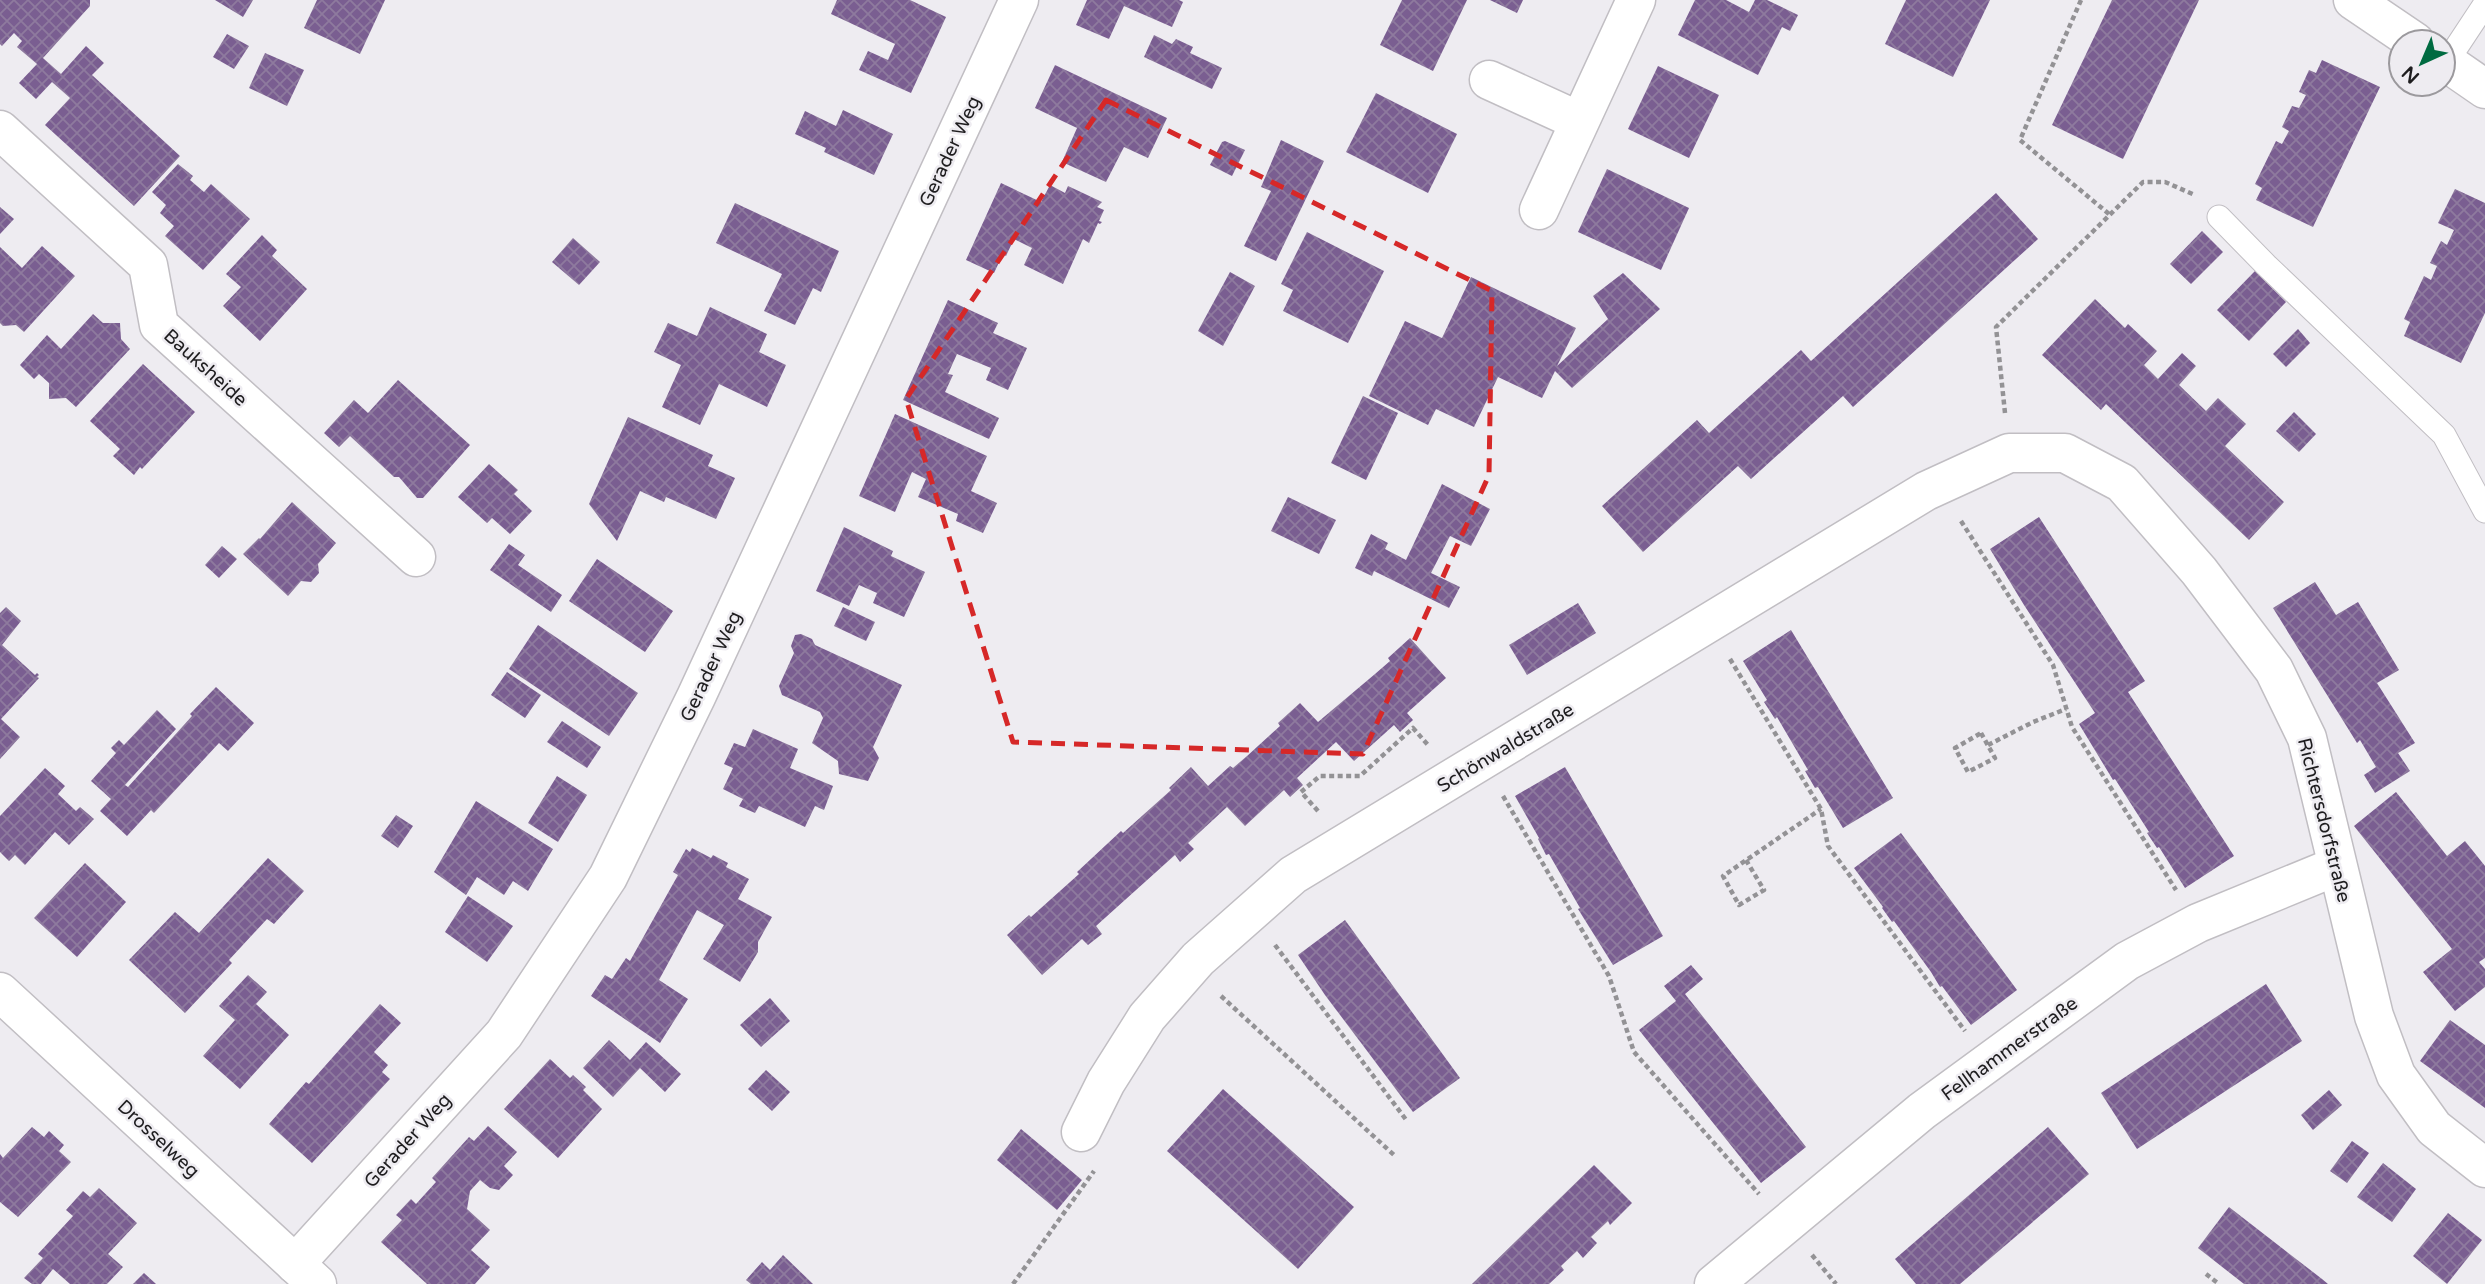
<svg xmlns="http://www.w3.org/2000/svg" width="2485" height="1284" viewBox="0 0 2485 1284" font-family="'Varela Round',sans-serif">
	<defs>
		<pattern id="building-cross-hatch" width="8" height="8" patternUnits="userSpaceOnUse" patternTransform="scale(1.75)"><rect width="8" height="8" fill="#7a5e91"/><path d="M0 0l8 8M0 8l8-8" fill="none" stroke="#8e7a9e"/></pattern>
	</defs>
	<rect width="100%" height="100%" fill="#eeecf1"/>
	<g fill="url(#building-cross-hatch)">
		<path d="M0,0H90V6L43,58L61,74L86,46L104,63L92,75L180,156L134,206L45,125L70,98L52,82L36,99L19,83L37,64L17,47L22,41L14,33L2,46L0,44Z"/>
		<path d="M215,0H253L243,17Z"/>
		<path d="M317,0H385L360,54L304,28Z"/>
		<path d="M837,0H910L946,17L911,93L859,70L868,51L888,60L895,44L831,14Z"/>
		<path d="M1087,0H1179L1183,2L1172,27L1124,6L1109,39L1076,25Z"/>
		<path d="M1402,0H1467L1433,71L1380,45Z"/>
		<path d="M1490,0H1523L1517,13Z"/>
		<path d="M1695,0H1726L1749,12L1755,0H1767L1798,15L1790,31L1782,27L1758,75L1678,35Z"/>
		<path d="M1906,0H1990L1953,77L1885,44Z"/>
		<path d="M2112,0H2199L2123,159L2052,125Z"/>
		<path d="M227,34L249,46L234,69L213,57Z"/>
		<path d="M1154,35L1172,44L1176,39L1193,47L1190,53L1222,68L1212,89L1144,57Z"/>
		<path d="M265,53L304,70L287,106L249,88Z"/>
		<path d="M2322,60L2380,87L2313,227L2256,200L2262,188L2255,184L2276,141L2282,144L2289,131L2282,127L2292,106L2299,108L2306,95L2299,92L2309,70L2316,73Z"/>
		<path d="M1055,65L1167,118L1148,158L1124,147L1106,182L1062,162L1077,128L1035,108Z"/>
		<path d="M1658,66L1719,95L1689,158L1628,129Z"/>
		<path d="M1376,93L1457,134L1428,193L1346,152Z"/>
		<path d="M843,110L893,134L874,175L824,152L826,148L795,134L805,111L836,126Z"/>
		<path d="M1281,140L1324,161L1276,261L1244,246L1271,191L1261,187Z"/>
		<path d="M1225,141L1245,150L1232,176L1210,165L1222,142Z"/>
		<path d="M178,164L193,176L190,180L204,192L211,184L250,219L203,270L165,236L174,226L160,213L166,205L152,192Z"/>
		<path d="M1607,169L1689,208L1661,270L1578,232Z"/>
		<path d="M1001,183L1041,202L1050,185L1065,193L1068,186L1102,202L1097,207L1104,210L1099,221L1102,222L1100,224L1098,223L1089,243L1083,239L1063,284L1024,265L1032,248L1014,239L1006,256L1003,254L994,273L966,260Z"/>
		<path d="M2455,189L2485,203V313L2461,363L2404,336L2410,322L2404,319L2424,276L2431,280L2437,266L2430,263L2441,241L2447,245L2454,230L2438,223Z"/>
		<path d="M1996,193L2038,239L1853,407L1843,396L1751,479L1738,466L1643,552L1602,506L1697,420L1709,433L1801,350L1811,361Z"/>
		<path d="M735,203L839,251L821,292L813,288L795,325L764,311L782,274L716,243Z"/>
		<path d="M0,207L14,219L0,234Z"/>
		<path d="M2202,231L2223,252L2191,284L2170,264Z"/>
		<path d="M1307,232L1384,271L1348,343L1283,311L1293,290L1281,284Z"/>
		<path d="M262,235L277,250L272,256L307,289L260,341L223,306L241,287L226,274Z"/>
		<path d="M573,238L600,262L579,285L552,262Z"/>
		<path d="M42,246L75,276L24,332L16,325L3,326L0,323V247L22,268Z"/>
		<path d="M2255,271L2286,302L2249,341L2217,310Z"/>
		<path d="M1230,272L1255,286L1223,346L1198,331Z"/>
		<path d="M1623,273L1660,309L1572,388L1555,371L1542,398L1498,377L1474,427L1436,409L1428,425L1369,396L1405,321L1442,338L1471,277L1576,328L1557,366L1608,319L1593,296Z"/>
		<path d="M2095,299L2125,328L2128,324L2157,351L2144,365L2158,379L2182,353L2196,366L2179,385L2206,411L2218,398L2246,424L2225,446L2284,502L2249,540L2106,404L2101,410L2042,355Z"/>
		<path d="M948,300L998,323L993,333L1027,348L1008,390L986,380L991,368L957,354L948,374L953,375L945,392L999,418L989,439L903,400Z"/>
		<path d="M710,307L767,334L759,352L786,365L767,407L719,384L700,425L662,407L681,365L654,352L668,323L697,336Z"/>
		<path d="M93,314L103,323H120L121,339L130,349L76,407L66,398L49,399V383L39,374L34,379L20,365L47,335L61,349Z"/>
		<path d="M2298,329L2310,343L2286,367L2273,354Z"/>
		<path d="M143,364L195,412L142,469L140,467L134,475L113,456L120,449L90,421Z"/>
		<path d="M398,380L470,445L423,498H417L399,477H394L350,436L339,447L324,433L354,400L368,413Z"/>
		<path d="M1363,396L1398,413L1366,480L1331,463Z"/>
		<path d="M2294,412L2316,434L2299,452L2276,431Z"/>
		<path d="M895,414L987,456L971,491L997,503L983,533L956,521L958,514L918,497L926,479L912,472L895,512L859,496Z"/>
		<path d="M628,417L713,455L708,466L735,478L716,519L666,497L664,502L640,491L617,541L589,504Z"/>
		<path d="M489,464L518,490L514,494L532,511L510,534L492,518L487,523L458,497Z"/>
		<path d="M1442,484L1490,509L1471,546L1450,536L1431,573L1460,587L1449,608L1374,571L1372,576L1355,568L1371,534L1388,543L1385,549L1406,560Z"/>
		<path d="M1288,497L1336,520L1319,554L1271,531Z"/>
		<path d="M292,502L336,543L318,564L319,573L311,582L301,581L288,596L243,554L259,538L260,539Z"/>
		<path d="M2039,517L2145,681L2128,692L2234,856L2185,888L2159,847L2157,848L2147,833L2149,832L2115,779L2113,780L2079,724L2095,713L2024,605L1990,549Z"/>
		<path d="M844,527L893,551L891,556L925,572L904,617L873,603L877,593L859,585L849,606L816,591Z"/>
		<path d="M509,544L525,555L518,565L562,595L551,612L490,570Z"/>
		<path d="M222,546L237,559L219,578L205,565Z"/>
		<path d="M597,559L673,611L645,652L569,601Z"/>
		<path d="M2315,582L2336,615L2358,602L2399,670L2377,683L2415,743L2398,753L2410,771L2375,793L2364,775L2376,767L2360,740L2357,743L2273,608Z"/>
		<path d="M1578,603L1596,633L1527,675L1509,645Z"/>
		<path d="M6,607L21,621L2,645L35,675L37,673L39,675L37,677L39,678L1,719L20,737L0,759V613Z"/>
		<path d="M843,607L875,622L866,641L834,626Z"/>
		<path d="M538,625L638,693L609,736L509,669Z"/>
		<path d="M1791,630L1893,798L1843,828L1818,787L1815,788L1805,771L1808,770L1777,717L1775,719L1764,702L1767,700L1743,661Z"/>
		<path d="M801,634L812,639L815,645L902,685L873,747L879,758L868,781L839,774L838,761L812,743L823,718L820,712L782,695L779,686L794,653L791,646L795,635Z"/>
		<path d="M1410,638L1446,678L1407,713L1413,720L1400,732L1394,725L1354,761L1336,742L1297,778L1303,785L1290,797L1284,790L1245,826L1227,807L1188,843L1194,849L1180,862L1175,855L1096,926L1102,934L1088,945L1082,939L1042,975L1007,935L1029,915L1031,917L1079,874L1077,872L1121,831L1123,833L1171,790L1169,788L1191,767L1208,786L1230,766L1233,768L1247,756L1280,726L1278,723L1300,703L1318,722L1375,674L1390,661L1388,658Z"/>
		<path d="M507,672L541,695L525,718L491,695Z"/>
		<path d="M216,687L254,723L228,751L219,743L154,813L151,810L127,836L100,811L111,799L91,781L116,753L111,748L119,740L124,745L157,710L176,729L125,785L128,787L192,716L190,714Z"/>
		<path d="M562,721L601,747L587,768L547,742Z"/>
		<path d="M753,729L798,749L790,768L833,786L824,810L815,806L805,827L759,806L755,813L739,806L743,799L723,789L733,768L724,764L734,743L745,747Z"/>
		<path d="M1565,767L1663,936L1613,965L1578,909L1580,908L1549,854L1546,855L1538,839L1539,838L1515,796Z"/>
		<path d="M45,768L65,786L58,794L76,811L80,807L94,819L69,845L55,832L25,865L15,855L9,861L0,852V816Z"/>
		<path d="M557,776L587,795L558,842L528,823Z"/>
		<path d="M2396,792L2447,856L2465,841L2485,866V958L2479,962L2485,969V987L2455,1011L2423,972L2452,949L2354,826Z"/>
		<path d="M476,801L553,849L528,891L513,881L504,895L477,877L466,895L434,872Z"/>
		<path d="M396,815L413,826L398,848L381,836Z"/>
		<path d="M1901,833L2017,990L1971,1025L1942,986L1940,987L1931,972L1894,921L1892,922L1882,908L1883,907L1854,868Z"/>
		<path d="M692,848L711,858L713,855L728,863L726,867L749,879L738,899L772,917L758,942V952L740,982L703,959L724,925L697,910L659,980L688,999L660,1043L591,996L605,975L612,979L626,958L630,961L678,875L673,872L686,849L690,852Z"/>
		<path d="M268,858L304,891L274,924L267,919L229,960L232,963L185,1013L129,960L175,912L199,933Z"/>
		<path d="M85,863L126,902L77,957L34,918Z"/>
		<path d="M468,896L513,926L487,962L445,932Z"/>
		<path d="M1345,920L1460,1078L1413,1112L1325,995L1298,955Z"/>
		<path d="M1691,965L1703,979L1685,994L1806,1147L1761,1183L1639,1030L1676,1001L1664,986Z"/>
		<path d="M248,975L267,992L256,1004L289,1035L240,1089L203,1056L235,1020L219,1006Z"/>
		<path d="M2266,984L2302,1041L2137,1149L2101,1093Z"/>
		<path d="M770,998L790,1021L761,1047L740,1025Z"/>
		<path d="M380,1004L401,1023L374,1052L388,1065L382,1072L390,1079L312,1163L269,1124L306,1082L309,1084Z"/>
		<path d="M2450,1020L2485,1045V1108L2420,1061Z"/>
		<path d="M609,1040L630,1060L646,1042L681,1074L665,1092L640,1068L613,1097L583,1068Z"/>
		<path d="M550,1059L570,1078L573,1075L586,1087L583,1090L602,1109L558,1158L504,1109Z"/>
		<path d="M766,1070L790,1092L772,1111L748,1089Z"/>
		<path d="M1223,1089L1354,1207L1298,1269L1167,1151Z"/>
		<path d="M2329,1090L2342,1105L2313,1130L2301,1115Z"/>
		<path d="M488,1126L517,1152L504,1166L513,1175L499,1190L490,1188L480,1180L470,1191L467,1209L490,1230L471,1250L490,1267L475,1284H427L381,1242L402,1220L396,1215L411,1199L416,1204L436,1182L432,1178L469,1137L474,1141Z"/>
		<path d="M32,1127L44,1137L49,1131L64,1145L59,1151L71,1162L18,1217L0,1202V1154L3,1158Z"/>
		<path d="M2048,1127L2089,1174L1960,1284H1916L1895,1259Z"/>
		<path d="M1021,1129L1082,1180L1057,1210L997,1160Z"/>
		<path d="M2352,1141L2369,1153L2347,1183L2330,1171Z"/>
		<path d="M2383,1163L2416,1189L2392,1222L2357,1197Z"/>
		<path d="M1594,1165L1632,1203L1610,1225L1608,1221L1591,1237L1597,1243L1583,1258L1577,1251L1561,1266L1564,1270L1549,1284H1472Z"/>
		<path d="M99,1188L137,1223L108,1254L123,1267L107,1284H70L53,1269L41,1284H32L24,1278L43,1258L38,1254L73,1216L66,1210L83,1191L90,1197Z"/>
		<path d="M2229,1207L2322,1279L2328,1284H2244L2198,1248Z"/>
		<path d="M2448,1213L2482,1240L2447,1284L2413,1256Z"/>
		<path d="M783,1255L813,1284H751L746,1280L762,1262L770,1270Z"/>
		<path d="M144,1273L156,1284H133Z"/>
	</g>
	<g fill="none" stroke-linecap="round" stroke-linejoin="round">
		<defs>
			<g id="lane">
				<path d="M2446,63L2485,4"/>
				<path d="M2219,217L2266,265L2444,435L2485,511"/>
			</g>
			<g id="street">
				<path d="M2353,0L2415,42"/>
				<path d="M2443,60L2485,89"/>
				<path d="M1489,80L1579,121"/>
				<path d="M0,130L148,265L159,325L416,557"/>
				<path d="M1539,210L1636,0"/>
				<path d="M0,992L317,1284"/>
				<path d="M1081,1132L1106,1082L1147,1017L1198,959L1293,875L1926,491L2009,453H2065L2122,483L2199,571L2274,670L2307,738L2374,1016L2396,1075L2434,1128L2485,1168"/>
				<path d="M295,1264L504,1034L608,877L696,697L1019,0"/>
				<path d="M1714,1284L1922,1111L2127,961L2198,923L2337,866"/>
			</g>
		</defs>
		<use href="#lane" stroke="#c1bec3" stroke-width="25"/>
		<use href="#street" stroke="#c1bec3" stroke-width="41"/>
		<g stroke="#939295" stroke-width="4.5" stroke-dasharray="5 3.5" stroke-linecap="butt">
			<path d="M2081,0L2020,140L2109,214"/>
			<path d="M2005,413L1996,327L2143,182H2165L2195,195"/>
			<path d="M1961,521L2053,665L2072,727L2176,890"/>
			<path d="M1730,659L1821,809L1828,846L1965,1031"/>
			<path d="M1981,733L1995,758L1968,772L1955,748Z"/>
			<path d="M1988,745L2033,722L2066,709"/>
			<path d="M1503,796L1609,976L1634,1052L1759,1194"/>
			<path d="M1318,811L1301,792L1320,776H1360L1413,728L1428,745"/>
			<path d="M1746,860L1764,890L1739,905L1723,876L1821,809"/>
			<path d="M1275,945L1407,1121"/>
			<path d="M1221,996L1394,1155"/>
			<path d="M1812,1255L1836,1284"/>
			<path d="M2206,1274L2219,1284"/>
			<path d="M1013,1284L1094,1171"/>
		</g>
		<use href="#lane" stroke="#fff" stroke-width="23"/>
		<use href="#street" stroke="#fff" stroke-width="38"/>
	</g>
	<path fill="none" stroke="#d62828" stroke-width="5" stroke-dasharray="14 9" stroke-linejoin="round" d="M1106,100L1492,291L1489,475L1363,754L1013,742L906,399Z"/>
	<g text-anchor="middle" stroke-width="5" stroke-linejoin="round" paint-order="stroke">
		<g font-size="19" fill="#1e1d1f" stroke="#eeecf1">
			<text transform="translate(949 151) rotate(-65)" y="7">Gerader Weg</text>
			<text transform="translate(206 367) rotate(42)" y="7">Bauksheide</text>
			<text transform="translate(710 666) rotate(-65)" y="7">Gerader Weg</text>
			<text transform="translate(1505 747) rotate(-31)" y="7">Schönwaldstraße</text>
			<text transform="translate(2325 820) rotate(76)" y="7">Richtersdorfstraße</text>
			<text transform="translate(2009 1048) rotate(-36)" y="7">Fellhammerstraße</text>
			<text transform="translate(159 1138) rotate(43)" y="7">Drosselweg</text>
			<text transform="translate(407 1140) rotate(-48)" y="7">Gerader Weg</text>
		</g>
	</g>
	<g transform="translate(2422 63) rotate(224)"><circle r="33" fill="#eeecf1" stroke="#9b999d" stroke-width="2"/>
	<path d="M0-5L12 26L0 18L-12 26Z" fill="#006b41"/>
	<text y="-10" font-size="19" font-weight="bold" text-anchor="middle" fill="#1e1d1f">N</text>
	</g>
</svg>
